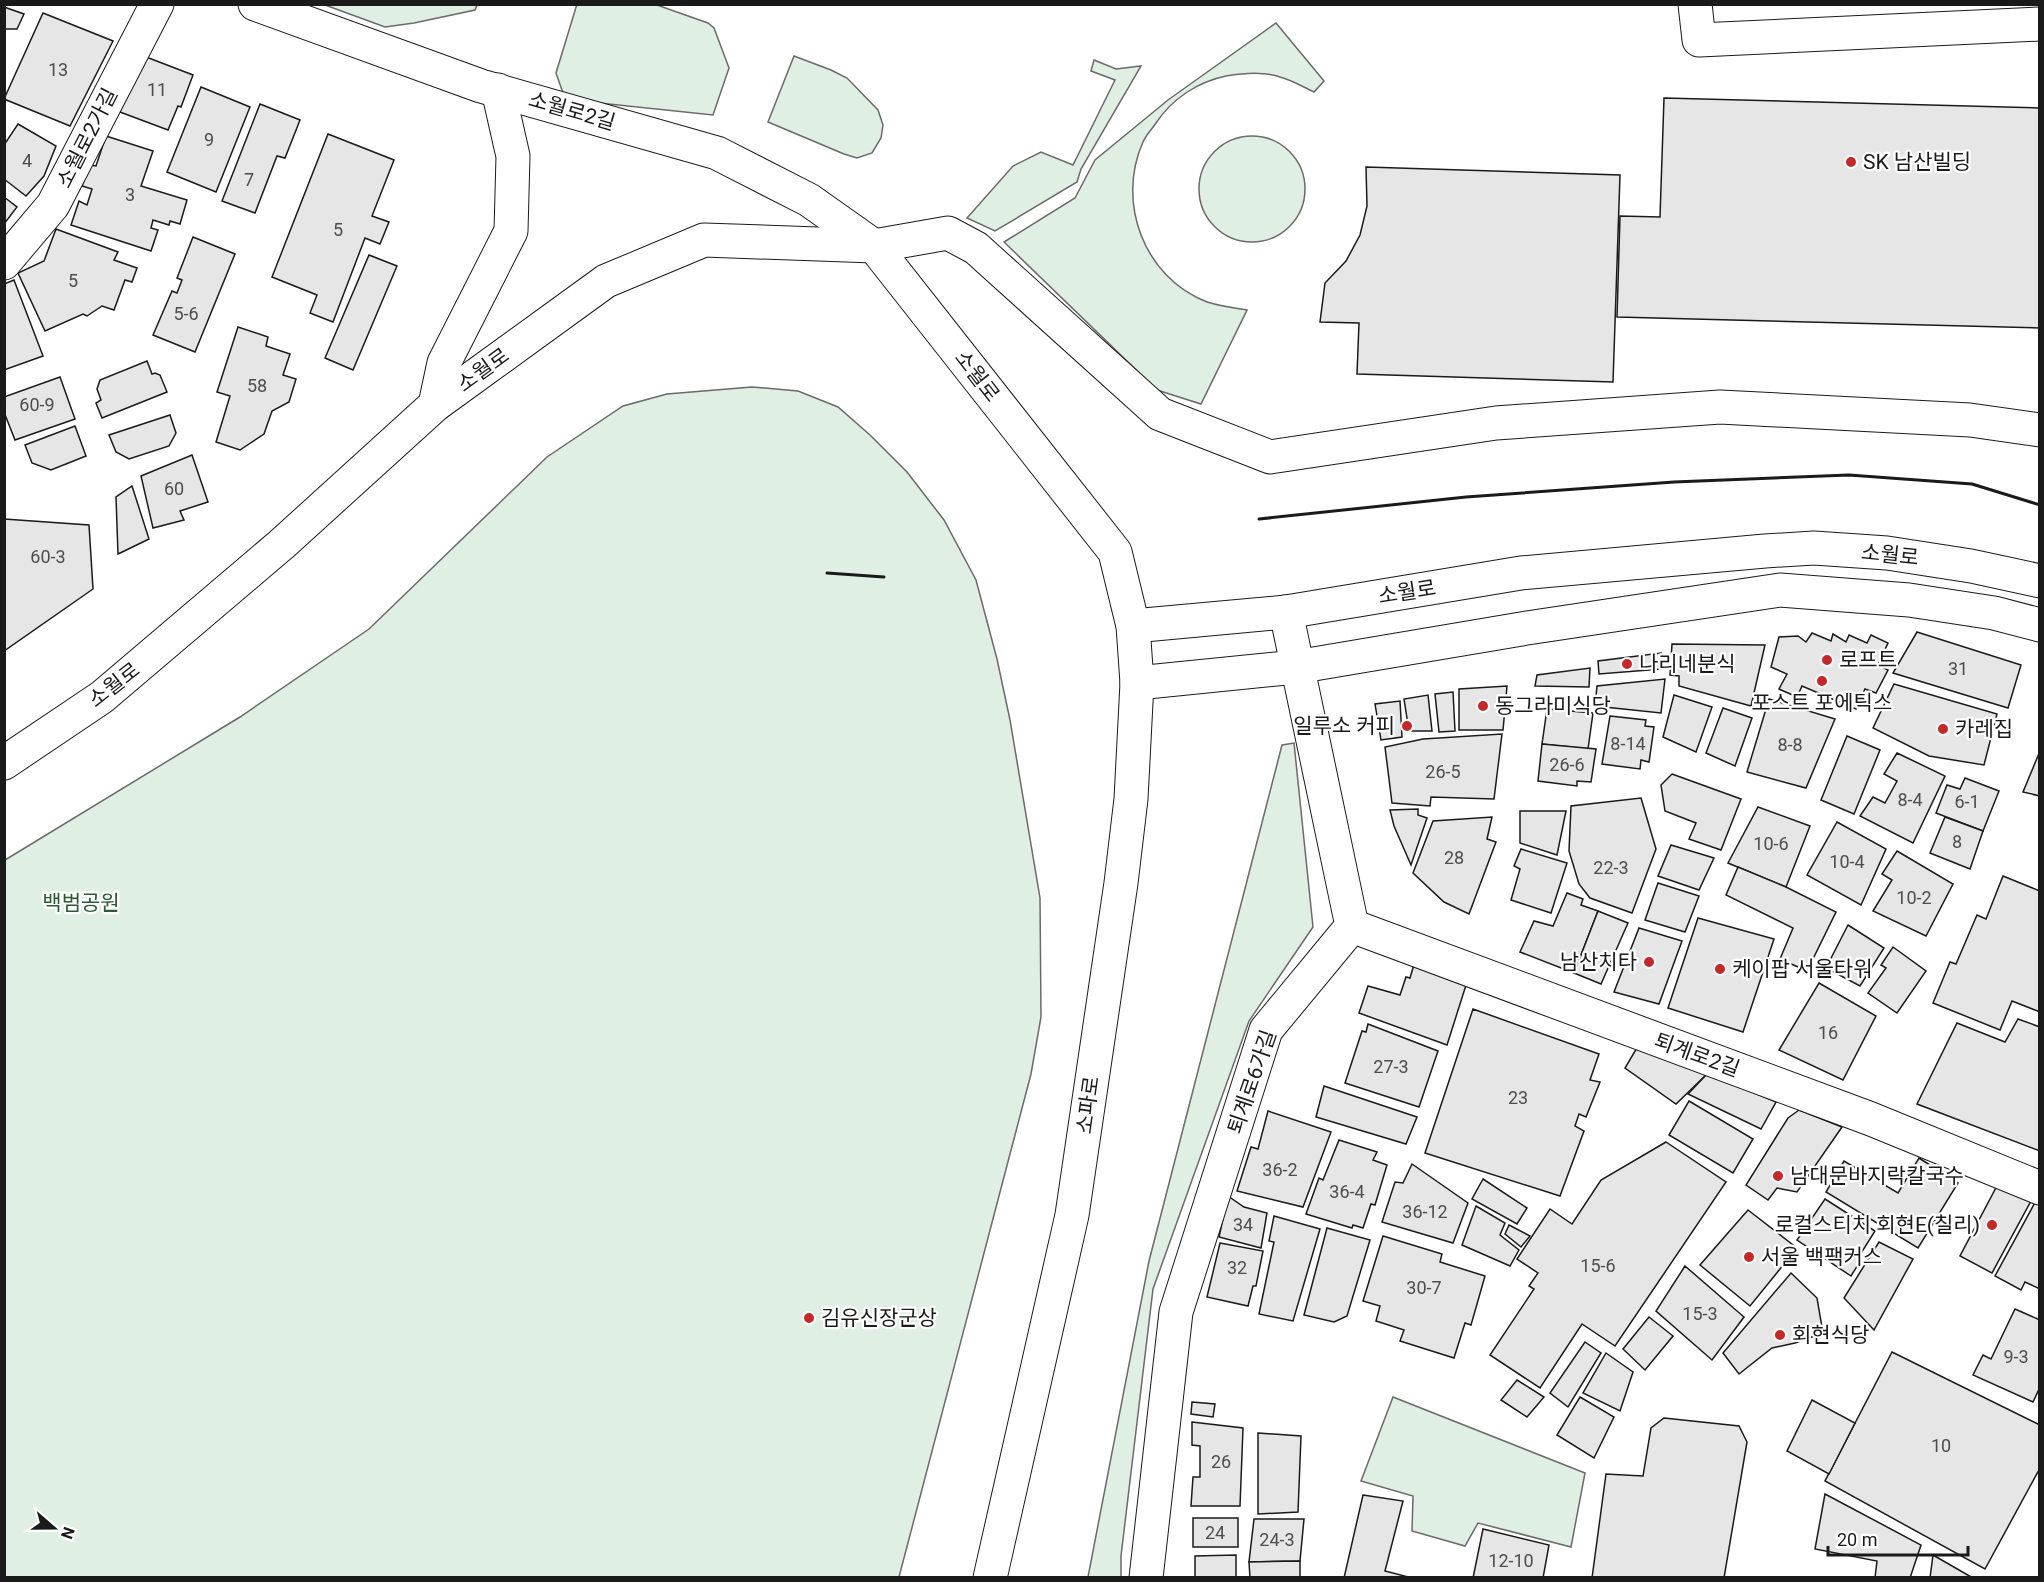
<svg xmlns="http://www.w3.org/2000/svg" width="2044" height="1582" viewBox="0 0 2044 1582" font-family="Roboto,'Noto Sans KR',sans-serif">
	<rect width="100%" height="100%" fill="#fff"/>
	<g fill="#e0efe3" stroke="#6a6a6a" stroke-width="1.5">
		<path d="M577,4L657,5L708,23L714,28L729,68L713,115L571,100L563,93L556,73Z"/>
		<path d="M325,5L477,4V5L475,10L414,23L385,27Z"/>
		<path d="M1276,23L1324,81L1314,92C1303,87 1292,80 1280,77C1263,71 1244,73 1226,76C1197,82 1172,99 1156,123C1152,129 1146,135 1143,142C1116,202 1144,278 1207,302C1220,306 1233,308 1247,310L1201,404L1157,390L1004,242L1075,198L1095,160L1168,100Z"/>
		<path d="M794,56L831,70L847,78L878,110L883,125L881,138L872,153L857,158L844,154L768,122Z"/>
		<path d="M1094,60L1116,69L1141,66L1081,169L1077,182L995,231L967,218L1013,166L1041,152L1073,165L1115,80L1091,71Z"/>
		<circle cx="1252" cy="189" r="53"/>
		<path d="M752,387L798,391L838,407L870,435L907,472L944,520L976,580L997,659L1010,720L1040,898L1041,1017L1031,1074L899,1577H5V860L240,717L369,629L547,457L623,406L667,394Z"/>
		<path d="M1294,743L1313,927L1249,1021L1153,1289L1121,1556V1577H1088L1149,1261L1282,745Z"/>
		<path d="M1393,1397L1585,1473L1571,1547L1478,1523L1465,1546L1412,1531L1413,1496L1361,1481Z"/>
	</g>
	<g fill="#e6e6e6" stroke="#1a1a1a" stroke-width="1.5">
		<path d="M4,7L24,14L17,29H4Z"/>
		<path d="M43,13L113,41L70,126L4,99Z"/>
		<path d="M141,55L193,75L181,107L178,106L168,130L120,112Z"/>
		<path d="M201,87L250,107L216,192L167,172Z"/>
		<path d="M1664,98L2040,108V328L1617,317L1620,216L1660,217Z"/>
		<path d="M260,104L300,120L285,158L277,156L255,213L222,201Z"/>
		<path d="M18,124L56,146L44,176L26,196L4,179V145Z"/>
		<path d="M328,134L394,160L372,216L389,222L380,244L365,238L333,322L310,313L317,295L272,277Z"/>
		<path d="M106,136L153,151L141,186L187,200L180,224L170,221L169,225L153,220L151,228L158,230L151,251L71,225L79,201L87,205L92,189L82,186L90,165L96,166Z"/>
		<path d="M1366,167L1620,175L1613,382L1357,374L1359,323L1320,322L1325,283L1346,261L1360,235L1367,206Z"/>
		<path d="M4,197L17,207L4,224Z"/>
		<path d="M56,229L118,252L114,260L137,268L132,282L125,280L114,310L102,306L87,316L83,314L45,331L18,273L44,261Z"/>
		<path d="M193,237L235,254L195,352L153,335L172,291L177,293L182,280L177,278Z"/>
		<path d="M369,255L397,266L353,370L325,358Z"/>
		<path d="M14,280L43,356L4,370V284Z"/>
		<path d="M238,327L268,337L266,346L290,354L283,375L296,379L289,402L272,411L264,434L240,450L216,442L230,396L217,392Z"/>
		<path d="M147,361L152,374L155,373L160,375L167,392L102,418L96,403L101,400L97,389L100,380Z"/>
		<path d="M60,377L75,419L15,440L4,412V397Z"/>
		<path d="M170,415L176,433L169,446L129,459L116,452L109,435Z"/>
		<path d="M75,426L86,456L51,470L32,463L25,445Z"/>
		<path d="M192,455L208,502L180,511L184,520L153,528L141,476Z"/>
		<path d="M132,486L149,539L118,554L116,497Z"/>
		<path d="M4,519L89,525L93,589L4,651Z"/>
		<path d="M1917,632L2021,665L2008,708L1893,673Z"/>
		<path d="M1812,633L1831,641L1833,634L1846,642L1849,635L1867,643L1871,635L1888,643L1878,665L1888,670L1876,693L1865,689L1856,709L1802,686L1797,697L1779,689L1787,674L1771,667L1779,637L1798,636L1806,642Z"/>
		<path d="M1672,644L1765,645L1751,706L1679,686V676L1670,675Z"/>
		<path d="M1661,653V669L1599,674L1598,661Z"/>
		<path d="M1590,668L1589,687L1535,686L1537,675Z"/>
		<path d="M1665,679L1661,713L1595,706L1597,686Z"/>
		<path d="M1894,684L1997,714L1984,765L1929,756L1873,728Z"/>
		<path d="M1507,686L1503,730H1459V689Z"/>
		<path d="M1453,692L1455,731L1439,732L1435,694Z"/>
		<path d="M1428,695L1432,731H1409L1404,699Z"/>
		<path d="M1674,695L1712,707L1696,752L1663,737Z"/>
		<path d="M1769,699L1835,719L1806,788L1747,772Z"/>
		<path d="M1400,701L1402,737L1381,740L1375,704Z"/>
		<path d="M1723,708L1752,718L1735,766L1706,753Z"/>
		<path d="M1547,709L1593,713L1588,749L1542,744Z"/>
		<path d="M1610,716L1646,720L1645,726L1654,727L1649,762L1641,760L1640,769L1602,764Z"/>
		<path d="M1502,734L1494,799L1431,797L1430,806L1392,803L1385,747L1423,739Z"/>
		<path d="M1847,736L1880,750L1854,814L1821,800Z"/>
		<path d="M1542,744L1596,749L1591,782L1577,781V786L1538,781Z"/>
		<path d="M2040,751V796L2023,792Z"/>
		<path d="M1897,753L1945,776L1913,843L1860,816L1873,797L1885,803L1897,781L1884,774Z"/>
		<path d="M1672,774L1741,799L1721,850L1689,839L1696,823L1665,811L1661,785Z"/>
		<path d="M1965,778L1999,791L1983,831L1936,813L1947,785L1960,789Z"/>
		<path d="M1641,798L1656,849L1632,913L1590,898L1579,884L1569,851L1571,806Z"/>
		<path d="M1758,807L1810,826L1786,887L1728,863Z"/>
		<path d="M1418,809V815L1427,818L1411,865L1394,826L1390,810Z"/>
		<path d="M1520,811H1566L1557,855L1520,843Z"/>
		<path d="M1492,817L1487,839L1496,842L1469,914L1444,902L1413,873L1433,821Z"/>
		<path d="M1945,817L1983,831L1970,869L1930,853Z"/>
		<path d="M1837,822L1886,849L1861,905L1807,875Z"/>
		<path d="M1671,845L1714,858L1699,890L1658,876Z"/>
		<path d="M1521,849L1567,863L1551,913L1511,900L1520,869L1514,866Z"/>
		<path d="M1897,851L1953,884L1926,936L1873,911L1892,880L1882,874Z"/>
		<path d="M1738,867L1786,887L1836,912L1807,971L1780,959L1793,928L1726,895Z"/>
		<path d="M2003,876L2040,891V1012L2012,1001L2000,1030L1933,1003L1950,962L1956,964L1977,915L1986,919Z"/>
		<path d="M1658,883L1699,896L1685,932L1645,920Z"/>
		<path d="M1567,893L1583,899L1581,905L1598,911L1574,973L1520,952L1534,921L1553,926Z"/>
		<path d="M1598,911L1628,923L1601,984L1574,973Z"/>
		<path d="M1698,918L1774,939L1743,1032L1668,1008Z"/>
		<path d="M1848,925L1884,948L1860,986L1826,968Z"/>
		<path d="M1639,928L1682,941L1659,1004L1614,992Z"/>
		<path d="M1893,947L1926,971L1897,1013L1868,993L1886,968L1881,965Z"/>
		<path d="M1415,961L1467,982L1447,1045L1359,1013L1368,986L1400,995L1406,977L1410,978Z"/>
		<path d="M1819,983L1876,1016L1843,1080L1779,1050Z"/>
		<path d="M1473,1009L1599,1054L1590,1080L1600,1082L1586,1117L1579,1114L1575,1126L1584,1131L1560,1196L1425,1153Z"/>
		<path d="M2018,1019L2040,1027V1151L1917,1104L1957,1023L2005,1042Z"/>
		<path d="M1368,1024L1438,1051L1419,1107L1345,1083L1362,1031L1366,1032Z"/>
		<path d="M1638,1046L1708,1073L1676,1104L1625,1068Z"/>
		<path d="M1708,1073L1776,1102L1761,1129L1688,1094Z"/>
		<path d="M1324,1086L1417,1117L1406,1144L1316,1117Z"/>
		<path d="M1689,1101L1753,1139L1733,1173L1669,1135Z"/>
		<path d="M1799,1110L1842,1127L1797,1192L1777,1188L1768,1200L1746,1185L1788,1118Z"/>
		<path d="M1268,1111L1331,1132L1303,1207L1237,1191L1251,1147L1258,1149Z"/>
		<path d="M1339,1140L1377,1152L1373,1160L1387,1165L1375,1205L1371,1204L1363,1228L1353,1225L1352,1228L1306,1214L1319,1178L1323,1180Z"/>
		<path d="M1666,1142L1726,1182L1615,1346L1582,1324L1540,1388L1490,1355L1534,1289L1529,1286L1538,1273L1517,1259L1550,1209L1572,1224L1601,1180Z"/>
		<path d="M1919,1158L1958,1183L1918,1248L1826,1192L1844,1161L1898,1193Z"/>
		<path d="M1412,1164L1468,1203L1453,1243L1382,1222L1395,1182L1403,1183Z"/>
		<path d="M1483,1179L1527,1208L1517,1224L1472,1199Z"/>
		<path d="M1999,1182L2032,1199L1992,1273L1960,1256Z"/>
		<path d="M1228,1196L1244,1207L1267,1213L1261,1248L1219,1237Z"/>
		<path d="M2038,1197L2040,1198V1289L2025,1282L2021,1290L1995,1276Z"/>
		<path d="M1825,1199L1875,1231L1858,1258L1861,1260L1851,1276L1797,1240Z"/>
		<path d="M1476,1206L1505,1223L1500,1235L1519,1250L1510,1266L1462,1245Z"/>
		<path d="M1748,1210L1797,1248L1750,1306L1700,1265Z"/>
		<path d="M1274,1216L1320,1229L1293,1321L1259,1314L1274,1242L1269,1241Z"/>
		<path d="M1509,1225L1530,1236L1521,1247L1505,1234Z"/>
		<path d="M1327,1228L1370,1240L1347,1316L1334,1322L1304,1315Z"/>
		<path d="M1383,1236L1442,1254L1440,1262L1485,1276L1471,1325L1465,1323L1454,1358L1400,1341L1404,1330L1376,1321L1380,1306L1363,1301Z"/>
		<path d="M1879,1242L1913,1259L1874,1330L1844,1298Z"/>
		<path d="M1220,1243L1263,1251L1256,1286H1253L1248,1306L1207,1297Z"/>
		<path d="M1685,1266L1744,1317L1712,1360L1656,1311Z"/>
		<path d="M1791,1273L1817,1298L1823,1333L1795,1343L1772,1348L1739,1374L1723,1353Z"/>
		<path d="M2015,1309L2040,1320V1387L2033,1402L1973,1375L1983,1355L1991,1359Z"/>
		<path d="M1649,1317L1673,1336L1645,1370L1623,1349Z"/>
		<path d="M1585,1342L1601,1353L1568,1407L1550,1393Z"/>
		<path d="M1892,1352L2040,1425V1468L1985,1569L1825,1481Z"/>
		<path d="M1606,1353L1633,1372L1620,1411L1583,1393Z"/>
		<path d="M1517,1380L1544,1397L1527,1417L1501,1400Z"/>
		<path d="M1580,1397L1614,1417L1594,1458L1557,1435Z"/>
		<path d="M1812,1400L1855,1423L1829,1474L1787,1451Z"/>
		<path d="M1192,1402L1215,1404L1213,1417L1191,1414Z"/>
		<path d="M1664,1418L1739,1426L1747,1442L1724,1578H1592L1606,1474L1643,1476L1651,1428Z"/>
		<path d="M1192,1422L1243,1428L1240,1506H1191L1193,1477H1200V1446L1192,1445Z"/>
		<path d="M1258,1433L1301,1436L1298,1512L1258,1514Z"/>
		<path d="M1825,1494L1921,1545L1910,1578H1875L1877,1561L1815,1549Z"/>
		<path d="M1363,1495L1403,1501L1385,1571L1412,1578H1344Z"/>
		<rect x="1193" y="1518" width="45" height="29"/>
		<path d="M1254,1519H1304L1300,1561L1249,1562Z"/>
		<path d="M1483,1529L1549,1545L1543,1578H1473Z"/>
		<path d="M1236,1555V1578H1195V1556Z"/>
		<path d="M1933,1555L1973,1578H1930Z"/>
		<path d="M1300,1561V1578H1250L1249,1562Z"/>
	</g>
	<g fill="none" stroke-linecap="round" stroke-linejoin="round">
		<defs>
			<g id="minor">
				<path d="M1695,4L1699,40L2040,24"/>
				<path d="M874,246L948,233L976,248L1160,414L1270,457L1496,423L1720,407L1970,420L2040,430"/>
				<path d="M4,263L53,205L157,4"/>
				<path d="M1352,926L1871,1119L2040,1188"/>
				<path d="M1146,1578L1176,1312L1266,1030L1352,926L1286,612"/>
			</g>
			<g id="secondary">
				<path d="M255,4L481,86L717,153L809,200L874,246L1115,552L1133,626L1137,683L1131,799L1121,883L1072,1215L990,1578"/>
				<path d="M435,405L444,363L511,231L513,156L498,90"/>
				<path d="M1133,626L1286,612L1521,573L1765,551L1814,548L1887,553L1971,566L2040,581"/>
				<path d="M1137,683L1296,667L1527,628L1780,590L1909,600L1994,613L2040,625"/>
				<path d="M4,763L102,697L282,544L435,405L606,281L704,240L874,246"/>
			</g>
		</defs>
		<use href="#minor" stroke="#1a1a1a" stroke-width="35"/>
		<use href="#secondary" stroke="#1a1a1a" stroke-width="35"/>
		<use href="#minor" stroke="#fff" stroke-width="33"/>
		<use href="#secondary" stroke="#fff" stroke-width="33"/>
		<g stroke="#1a1a1a" stroke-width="3">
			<path d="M1259,519L1466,497L1674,482L1849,475L1972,484L2040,505"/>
			<path d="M827,573L884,577"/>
		</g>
	</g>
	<g fill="#c62828" stroke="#fff" stroke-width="2">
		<circle cx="1851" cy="162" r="6"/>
		<circle cx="1827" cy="660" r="6"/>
		<circle cx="1627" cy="664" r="6"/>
		<circle cx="1822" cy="681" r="6"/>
		<circle cx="1483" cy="706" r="6"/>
		<circle cx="1407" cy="726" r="6"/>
		<circle cx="1943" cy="729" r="6"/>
		<circle cx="1649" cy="962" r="6"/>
		<circle cx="1720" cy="969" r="6"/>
		<circle cx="1778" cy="1176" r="6"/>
		<circle cx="1992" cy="1225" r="6"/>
		<circle cx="1749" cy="1257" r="6"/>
		<circle cx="809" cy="1318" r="6"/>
		<circle cx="1780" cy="1335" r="6"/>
	</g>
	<g text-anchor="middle" stroke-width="4.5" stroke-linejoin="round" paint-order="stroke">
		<g font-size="18" fill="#4d4d4d">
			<text x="58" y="76">13</text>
			<text x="157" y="96">11</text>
			<text x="209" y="146">9</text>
			<text x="27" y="167">4</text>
			<text x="249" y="186">7</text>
			<text x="130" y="201">3</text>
			<text x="338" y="236">5</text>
			<text x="73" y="287">5</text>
			<text x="186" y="320">5-6</text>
			<text x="257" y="392">58</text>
			<text x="37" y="411">60-9</text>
			<text x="174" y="495">60</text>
			<text x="48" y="563">60-3</text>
			<text x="1958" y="675">31</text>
			<text x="1628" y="750">8-14</text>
			<text x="1790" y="751">8-8</text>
			<text x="1567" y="771">26-6</text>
			<text x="1443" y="778">26-5</text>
			<text x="1910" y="806">8-4</text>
			<text x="1967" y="808">6-1</text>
			<text x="1957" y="848">8</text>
			<text x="1771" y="850">10-6</text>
			<text x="1454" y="864">28</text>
			<text x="1847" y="868">10-4</text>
			<text x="1611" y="874">22-3</text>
			<text x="1914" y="904">10-2</text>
			<text x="1828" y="1039">16</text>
			<text x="1391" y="1073">27-3</text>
			<text x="1518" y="1104">23</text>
			<text x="1280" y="1176">36-2</text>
			<text x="1347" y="1198">36-4</text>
			<text x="1425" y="1218">36-12</text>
			<text x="1243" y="1231">34</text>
			<text x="1598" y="1272">15-6</text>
			<text x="1237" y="1274">32</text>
			<text x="1424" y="1294">30-7</text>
			<text x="1700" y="1320">15-3</text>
			<text x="2016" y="1363">9-3</text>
			<text x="1941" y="1452">10</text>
			<text x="1221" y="1468">26</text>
			<text x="1215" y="1539">24</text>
			<text x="1277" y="1546">24-3</text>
			<text x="1511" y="1567">12-10</text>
		</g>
		<g font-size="21" fill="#1a1a1a" stroke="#fff">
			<text transform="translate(572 111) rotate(16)" y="7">소월로2길</text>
			<text transform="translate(87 138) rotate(-63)" y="7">소월로2가길</text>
			<text transform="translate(483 370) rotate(-36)" y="7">소월로</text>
			<text transform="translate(977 376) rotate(52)" y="7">소월로</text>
			<text transform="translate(1890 555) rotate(6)" y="7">소월로</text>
			<text transform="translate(1407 592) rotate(-9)" y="7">소월로</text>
			<text transform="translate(114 685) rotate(-38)" y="7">소월로</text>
			<text transform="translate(1697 1055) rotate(20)" y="7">퇴계로2길</text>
			<text transform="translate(1252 1082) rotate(-71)" y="7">퇴계로6가길</text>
			<text transform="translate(1088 1105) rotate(-82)" y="7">소파로</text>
		</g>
		<g font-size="21" fill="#1a1a1a" stroke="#fff" text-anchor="start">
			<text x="1863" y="169">SK 남산빌딩</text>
			<text x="1839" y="667">로프트</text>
			<text x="1639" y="671">나리네분식</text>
			<text x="1822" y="710" text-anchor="middle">포스트 포에틱스</text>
			<text x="1495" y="713">동그라미식당</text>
			<text x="1395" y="733" text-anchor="end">일루소 커피</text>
			<text x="1955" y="736">카레집</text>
			<text x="1637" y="969" text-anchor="end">남산치타</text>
			<text x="1732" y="976">케이팝 서울타워</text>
			<text x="1790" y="1183">남대문바지락칼국수</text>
			<text x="1980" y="1232" text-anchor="end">로컬스티치 회현E(칠리)</text>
			<text x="1761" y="1264">서울 백팩커스</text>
			<text x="821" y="1325">김유신장군상</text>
			<text x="1792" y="1342">회현식당</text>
		</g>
		<g font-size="21" fill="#2b5a34" stroke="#fff">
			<text x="81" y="910">백범공원</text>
		</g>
	</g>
	<rect width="2044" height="1582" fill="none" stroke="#1a1a1a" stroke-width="12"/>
	<g transform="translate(54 1528) rotate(110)" stroke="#ffffff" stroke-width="4.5" paint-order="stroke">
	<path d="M0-4.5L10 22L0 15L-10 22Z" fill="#1a1a1a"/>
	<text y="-9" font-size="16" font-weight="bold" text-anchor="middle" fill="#1a1a1a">N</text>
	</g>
	<path d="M1828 1546v9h140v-9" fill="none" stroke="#1a1a1a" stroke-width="3"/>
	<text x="1837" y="1546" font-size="18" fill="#1a1a1a" stroke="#ffffff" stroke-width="4.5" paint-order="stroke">20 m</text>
</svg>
